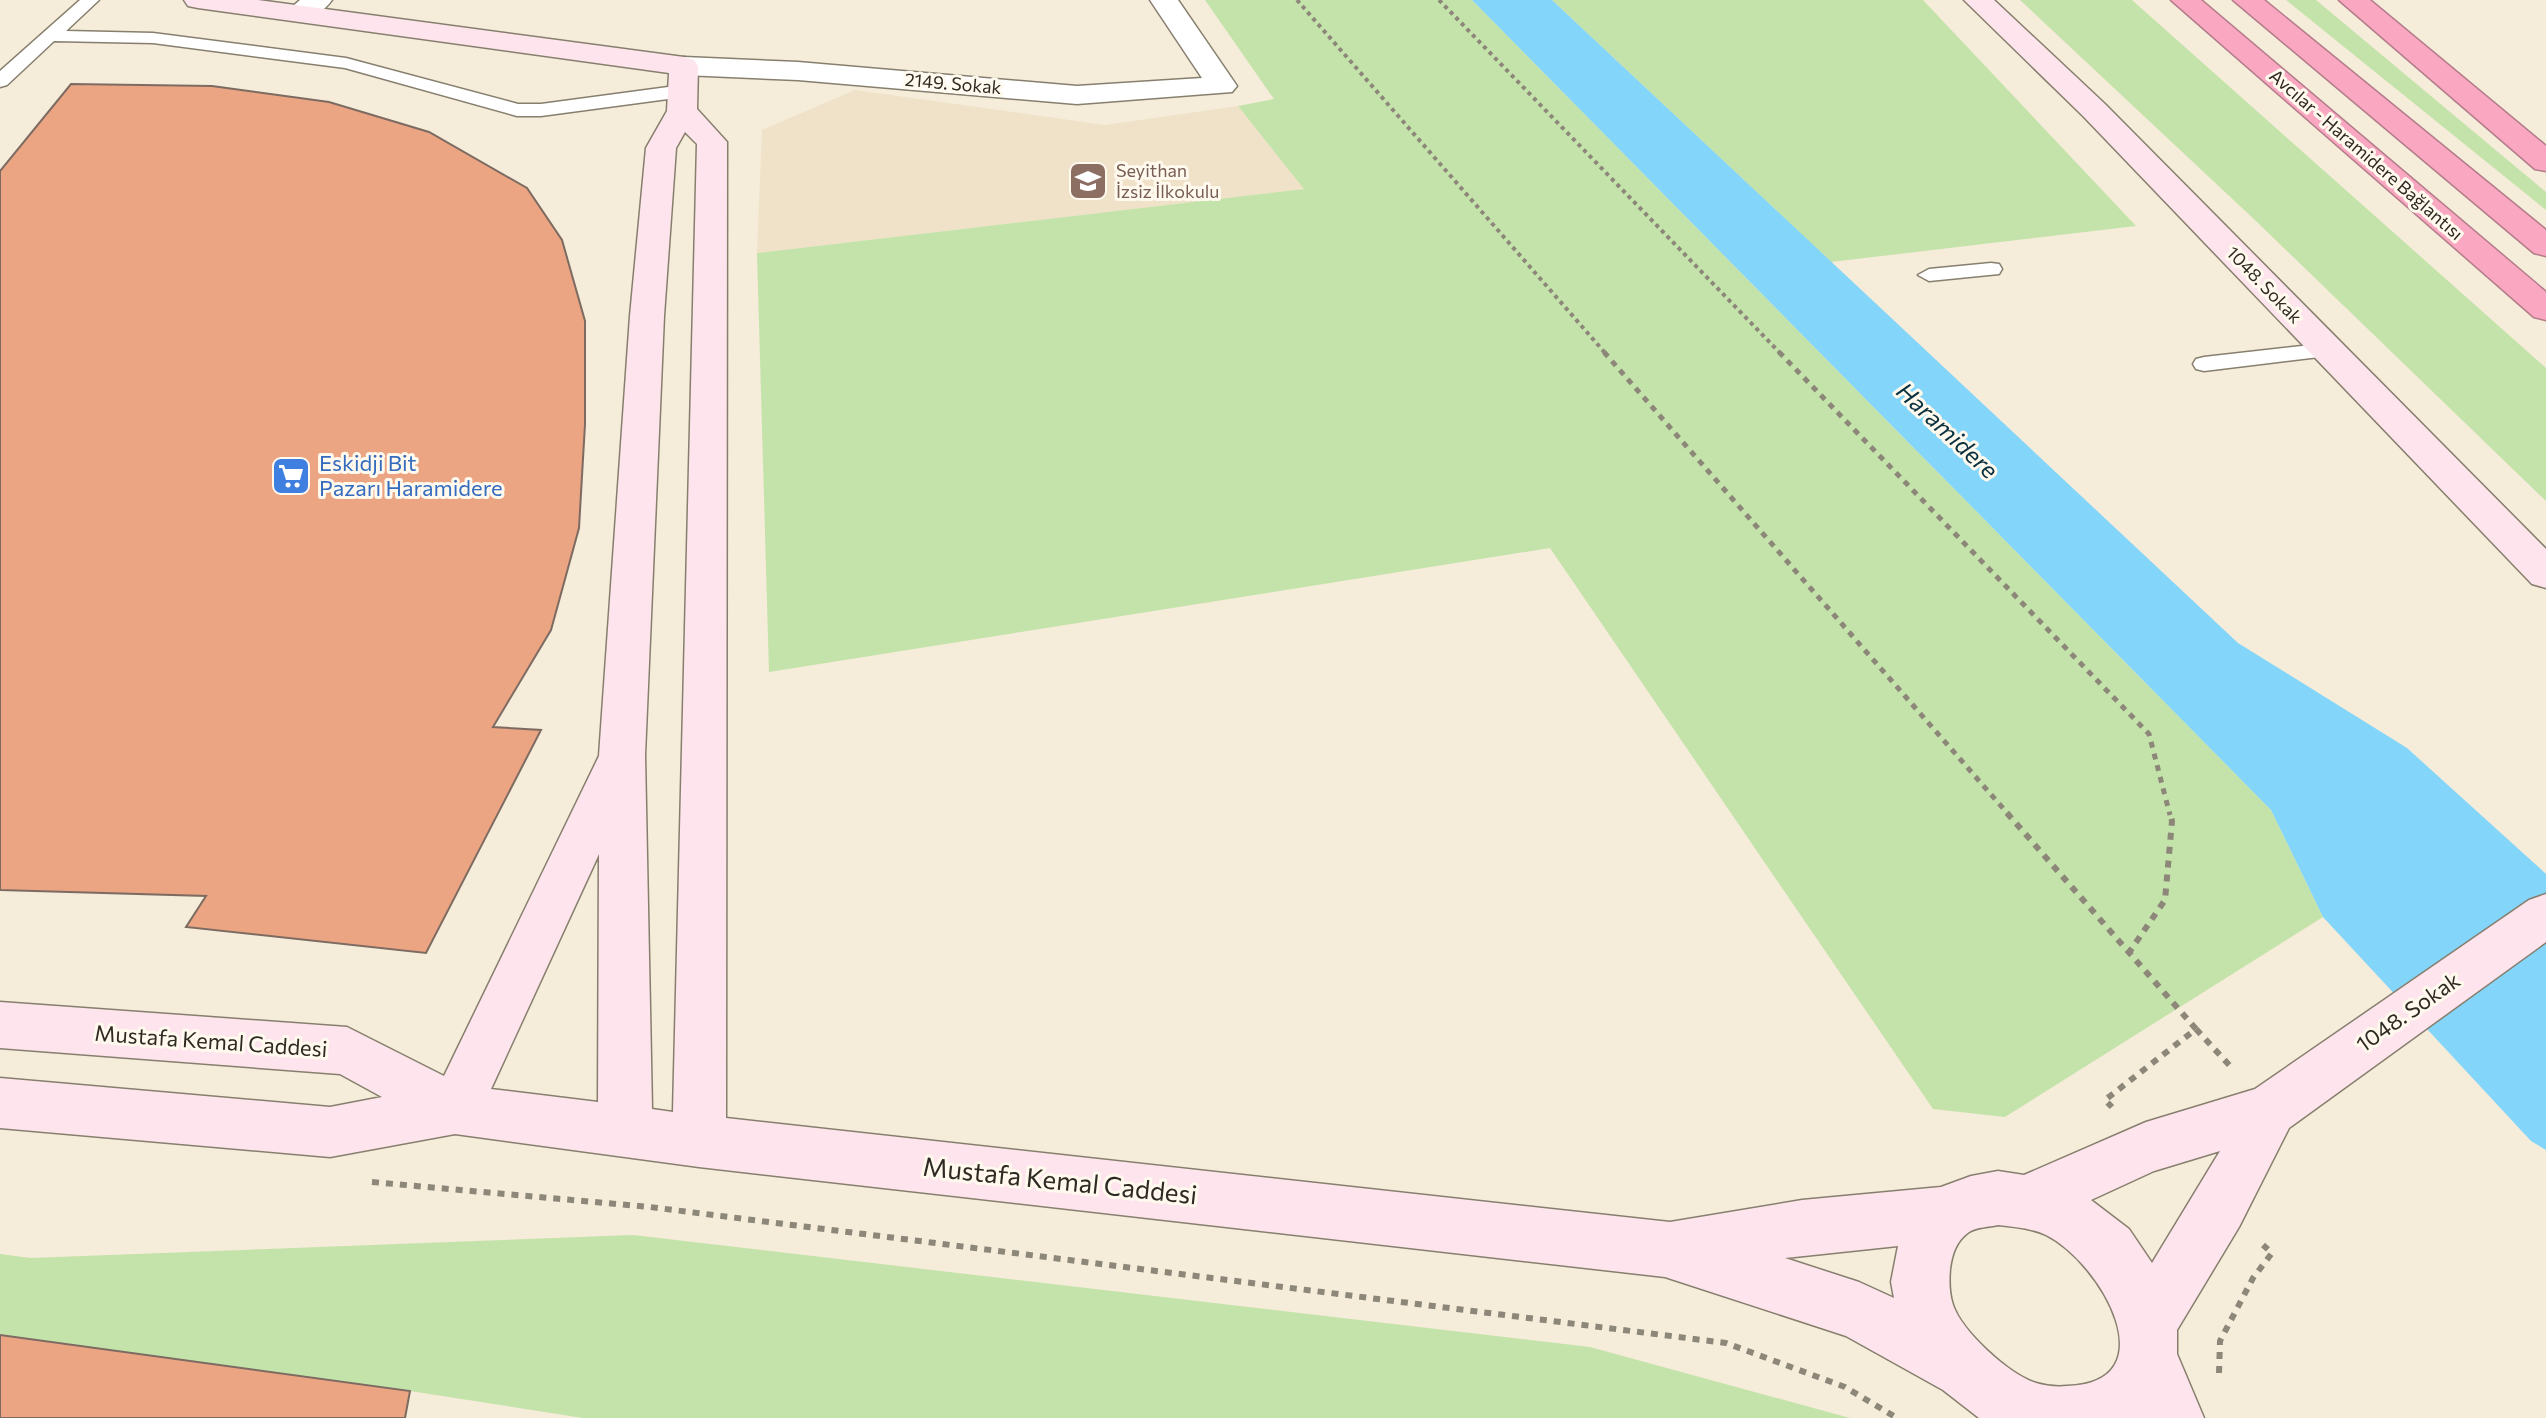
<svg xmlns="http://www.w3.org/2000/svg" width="2546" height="1418" viewBox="0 0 2546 1418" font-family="Commissioner,sans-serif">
	<rect width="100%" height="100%" fill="#f5ecd9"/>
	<path fill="#efe2c8" d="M855,90L1105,125L1238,106L1305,189L757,253L762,130Z"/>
	<g fill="#c4e3aa">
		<path d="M1205,0H1472L2271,810L2323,917L2005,1117L1933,1109L1550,548L769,672L757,253L1304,189L1238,106L1274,99Z"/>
		<path d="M1552,0H1923L2136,226L1831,262Z"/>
		<path d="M2020,0H2132L2546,368V501L2257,222Z"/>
		<path d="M2286,0H2316L2546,192V210Z"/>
		<path d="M633,1235L1590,1347L1850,1418H583L410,1391L0,1335V1254L30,1258Z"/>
	</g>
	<path fill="#83d5fa" d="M1472,0H1552L2238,643L2407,748L2546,874V1150L2531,1141L2323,917L2271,810Z"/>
	<g fill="#eba583" stroke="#7d6b62" stroke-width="2">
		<path d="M71,84L212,86L329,102L429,132L527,188L562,240L585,321V424L579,528L551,630L493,727L541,730L426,953L186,927L206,896L0,890V171Z"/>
		<path d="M0,1335L410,1391L405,1418H0Z"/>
	</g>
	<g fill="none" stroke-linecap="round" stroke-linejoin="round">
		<defs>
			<g id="lane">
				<path d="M80,0H99L66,31L153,33L346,58L518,104H541L683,85L692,91L683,97L541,116H517L345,68L153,43L54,41L7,85L0,87V71Z"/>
				<path d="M1991,263L1999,264L2002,269L1999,274L1929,281L1918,275L1929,269Z"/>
				<path d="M2328,343L2336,345L2339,350L2336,355L2204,371L2196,369L2193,364L2196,359L2204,357Z"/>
			</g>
			<g id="street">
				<path d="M300,0H332C322,14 306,23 289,19L285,13Z"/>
				<path d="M1150,0H1178L1237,86L1232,92L1077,104L798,80L684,75L674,72L670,66L674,60L684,57L798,62L1077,86L1202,78Z"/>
			</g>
			<g id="secondary">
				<path d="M184,0H258L684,57L694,60L698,66L697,109L727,142L726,1118L1670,1222L1802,1200L1941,1187L1971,1176L1998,1171L2024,1175L2146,1122L2255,1089L2529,900L2546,894V942L2289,1128L2239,1227L2177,1330V1354L2204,1418H1979L1943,1390L1846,1336L1665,1277L699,1167L455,1134L330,1157L0,1128V1078L330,1107L382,1097L340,1074L0,1048V1002L347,1027L444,1076L599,756L630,316L646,148L667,111L669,73L198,8L188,6ZM685,132L697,144L673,1112L652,1109L645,755L664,316L676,148ZM599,854L598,1102L491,1089ZM2220,1151L2152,1263L2129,1229L2091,1200L2154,1171ZM1998,1225C2014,1227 2031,1228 2046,1235C2102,1263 2169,1383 2067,1386C2057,1387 2046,1386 2036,1383C2010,1375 1962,1332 1953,1305C1949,1293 1949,1281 1950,1269C1952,1254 1956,1241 1969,1232C1977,1227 1989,1227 1998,1225ZM1898,1246L1891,1282L1894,1298L1859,1282L1785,1258Z"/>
				<path d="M1964,0H1994L2105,104L2546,549V588L2532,584L2083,116Z"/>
			</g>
			<g id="highway">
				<path d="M2171,0H2201L2546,292V320L2534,317Z"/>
				<path d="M2233,0H2264L2546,230V256L2534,253Z"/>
				<path d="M2339,0H2370L2546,146V171L2535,169Z"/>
			</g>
		</defs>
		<use href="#lane" stroke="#877f6e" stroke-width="3"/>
		<use href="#street" stroke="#877f6e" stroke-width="3"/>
		<use href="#secondary" stroke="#877f6e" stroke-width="3"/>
		<use href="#highway" stroke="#b37c8a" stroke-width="3"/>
		<g stroke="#8d877a" stroke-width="4" stroke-dasharray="4 4" stroke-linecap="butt">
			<path d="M1297,0L1606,354"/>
			<path d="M1439,0L1781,354"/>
		</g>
		<g stroke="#8d877a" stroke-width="5" stroke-dasharray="6 6" stroke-linecap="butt">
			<path d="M1604,352L2009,815"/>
			<path d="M1779,352L2149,734L2170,815"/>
		</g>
		<g stroke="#8d877a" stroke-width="6" stroke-dasharray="7 7" stroke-linecap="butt">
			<path d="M2007,813L2196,1029L2105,1100L2112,1107"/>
			<path d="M2128,954L2165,900L2172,821L2170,813"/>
			<path d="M2196,1029L2231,1067"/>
			<path d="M372,1182L650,1207L1726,1343L1845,1387L1897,1418"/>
			<path d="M2219,1373L2220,1341L2253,1278L2272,1253L2263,1245"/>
		</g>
		<use href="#lane" fill="#fff" fill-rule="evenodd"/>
		<use href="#street" fill="#fff" fill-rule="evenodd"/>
		<use href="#secondary" fill="#fee5ed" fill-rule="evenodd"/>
		<use href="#highway" fill="#faa8c2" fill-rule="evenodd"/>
	</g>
	<defs>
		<symbol id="school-square" viewBox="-11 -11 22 22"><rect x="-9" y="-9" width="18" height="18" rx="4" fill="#8d6e63" stroke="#fff9ee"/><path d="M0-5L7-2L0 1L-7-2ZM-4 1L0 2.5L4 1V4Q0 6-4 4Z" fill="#fff"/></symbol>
		<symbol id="supermarket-square" viewBox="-11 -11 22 22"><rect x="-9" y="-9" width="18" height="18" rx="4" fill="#3f7fe0" stroke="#fff9ee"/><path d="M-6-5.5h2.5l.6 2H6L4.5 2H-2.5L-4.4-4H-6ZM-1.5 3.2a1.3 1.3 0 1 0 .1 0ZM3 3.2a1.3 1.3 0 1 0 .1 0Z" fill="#fff"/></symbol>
	</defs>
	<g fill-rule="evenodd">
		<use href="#school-square" x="1066" y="159" width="44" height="44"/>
		<use href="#supermarket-square" x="269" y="454" width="44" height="44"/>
	</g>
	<g text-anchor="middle" stroke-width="6" stroke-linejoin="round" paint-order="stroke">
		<g font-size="18" fill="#2e2a23" stroke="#fff9ee">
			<text transform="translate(953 84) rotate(5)" y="6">2149. Sokak</text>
			<text transform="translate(2366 155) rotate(41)" y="6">Avcılar - Haramidere Bağlantısı</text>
			<text transform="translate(2264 285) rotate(46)" y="6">1048. Sokak</text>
		</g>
		<g font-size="18" fill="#785e54" stroke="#fff9ee" text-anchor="start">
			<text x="1116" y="177">Seyithan<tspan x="1116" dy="21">İzsiz İlkokulu</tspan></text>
		</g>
		<g font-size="22" fill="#366cbe" stroke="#fff9ee" text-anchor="start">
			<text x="319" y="471">Eskidji Bit<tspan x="319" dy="25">Pazarı Haramidere</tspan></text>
		</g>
		<g font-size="22" fill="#2e2a23" stroke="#fff9ee">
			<text transform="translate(2408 1012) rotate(-35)" y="8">1048. Sokak</text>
			<text transform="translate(211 1041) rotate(4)" y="8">Mustafa Kemal Caddesi</text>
		</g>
		<g font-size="24" font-style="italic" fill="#09303f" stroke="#fff9ee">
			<text transform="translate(1947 431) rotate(43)" y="8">Haramidere</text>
		</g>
		<g font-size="26" fill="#2e2a23" stroke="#fff9ee">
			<text transform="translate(1060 1181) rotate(6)" y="9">Mustafa Kemal Caddesi</text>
		</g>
	</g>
</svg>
